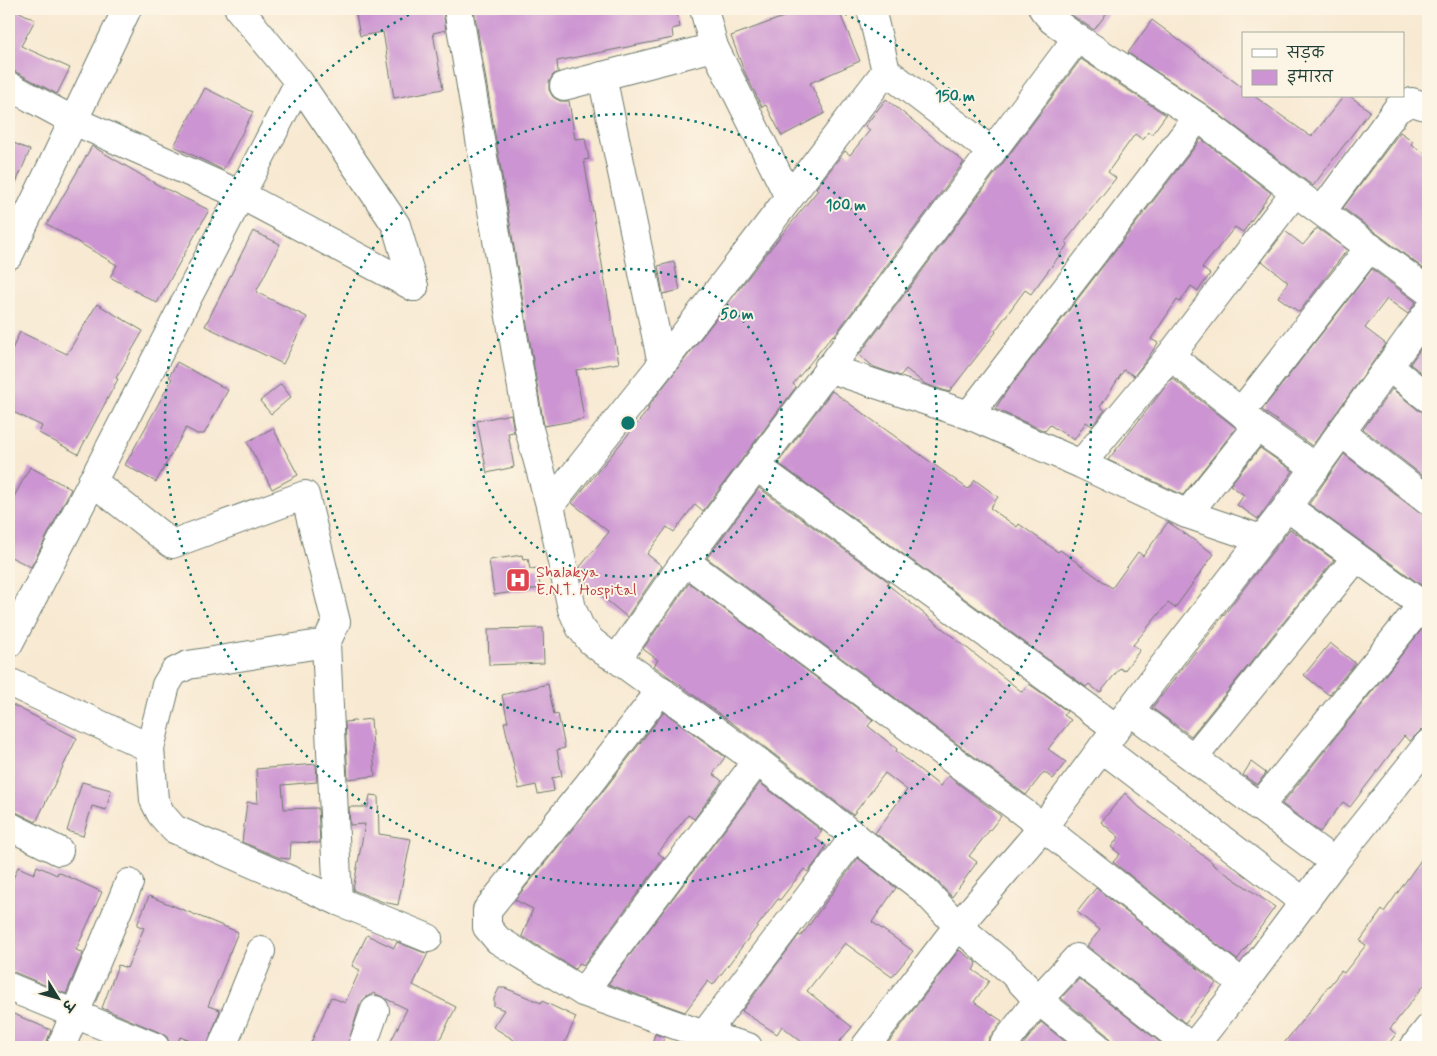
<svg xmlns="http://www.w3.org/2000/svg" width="1437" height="1056" viewBox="0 0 1437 1056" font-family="Mynerve,'Playpen Sans Deva',sans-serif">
	<rect width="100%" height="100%" fill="#fcf5e5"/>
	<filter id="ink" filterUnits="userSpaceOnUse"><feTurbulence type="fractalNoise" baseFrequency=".02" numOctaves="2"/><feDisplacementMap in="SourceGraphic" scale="10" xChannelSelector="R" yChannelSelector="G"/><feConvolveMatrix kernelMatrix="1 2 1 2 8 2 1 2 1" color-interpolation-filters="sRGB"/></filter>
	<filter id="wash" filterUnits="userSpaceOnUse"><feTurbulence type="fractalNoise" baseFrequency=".0096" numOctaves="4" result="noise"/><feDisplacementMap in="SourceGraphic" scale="20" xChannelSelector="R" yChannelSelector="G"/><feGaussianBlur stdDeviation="1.12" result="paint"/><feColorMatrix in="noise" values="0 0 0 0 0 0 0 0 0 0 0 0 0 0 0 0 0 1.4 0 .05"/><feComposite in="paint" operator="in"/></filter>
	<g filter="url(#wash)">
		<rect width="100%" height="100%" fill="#f8e9d2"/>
		<g id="blocks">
			<g fill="#cc94d2">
				<path d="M9,9H14L35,20L21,46L70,68L57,94L16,72L9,70Z"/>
				<path d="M355,9H430L431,12L443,10L446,30L433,33L443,89L394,98L383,32L360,36Z"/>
				<path d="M474,9H676L680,27L672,29L673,38L557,61L558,72L553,75L549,82V90L553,97L560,101H569L575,139L585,138L589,159L584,160L619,363L576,370L584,419L544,426Z"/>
				<path d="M786,9H838L860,61L810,83L825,113L782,136L766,105L762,107L744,71L731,36L789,15Z"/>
				<path d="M1063,9H1110L1094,30Z"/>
				<path d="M1152,20L1243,88V96H1254L1310,136H1312L1344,96H1350L1370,111L1313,186L1207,105L1128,53Z"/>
				<path d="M1081,59L1166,115L1152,134L1148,132L1143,140L1135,134L1108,172L1116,178L1065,242L1068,244L1031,294L1025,290L995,331L996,332L949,392L925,384L906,369L900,376L874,367L859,355Z"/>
				<path d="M205,88L253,112L223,170L174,146Z"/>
				<path d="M886,99L964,162L834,336L833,335L793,384L796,387L703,511L695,504L674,532L667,527L647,554L662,566L627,617L582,580L579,568L609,532L572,503L649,409L647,408L763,258L818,190L816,188L845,151L850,155L870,130L865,126Z"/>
				<path d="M1400,132L1413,141L1411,144L1428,156V272L1343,208Z"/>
				<path d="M1201,139L1271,193L1243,232L1235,227L1202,268L1210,274L1198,291L1191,286L1180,302L1177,300L1151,339L1158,343L1148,358L1134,376L1124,370L1100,407L1105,410L1092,426L1086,422L1074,440L1050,425L1045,431L995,409L1006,392Z"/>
				<path d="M9,141L30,150L9,199Z"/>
				<path d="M92,146L158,185L209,210L157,303L110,277L117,265L47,224Z"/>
				<path d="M1317,228L1347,250L1299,312L1278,297L1288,282L1262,261L1285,231L1303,245Z"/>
				<path d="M253,231L280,244L256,292L307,317L283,364L205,326Z"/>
				<path d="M674,262L680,290L663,294L658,266Z"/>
				<path d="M1372,269L1416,302L1408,314L1387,299L1365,328L1386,344L1312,446L1262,410Z"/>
				<path d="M97,304L143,331L116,378L118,379L78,454L39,433L42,426L9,410V356L20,332L67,354Z"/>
				<path d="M1428,338V378L1410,364Z"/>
				<path d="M177,362L228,390L204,434H197L186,428L156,482L125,465L172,379L169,377Z"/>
				<path d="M1172,378L1236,428L1183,495L1108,460Z"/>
				<path d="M281,384L291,397L271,414L260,401Z"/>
				<path d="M1392,389L1418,410L1428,413V480L1363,429Z"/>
				<path d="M832,391L968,489L975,480L998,497L990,508L1017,527L1019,524L1058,552L1060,550L1112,588L1138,552L1143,556L1168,522L1214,554L1175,608L1168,603L1133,645L1140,650L1124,671L1120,668L1100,693L1089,684L1086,687L778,463Z"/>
				<path d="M511,414L514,432L508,433L514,467L487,473L477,421Z"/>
				<path d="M273,428L298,475L272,489L247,442Z"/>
				<path d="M1260,448L1293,471L1258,519L1237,505L1244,495L1230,485Z"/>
				<path d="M1344,454L1418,512L1428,515V590L1309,504Z"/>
				<path d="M30,467L71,489L31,567L9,556V506Z"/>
				<path d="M759,488L889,582L887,584L1022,692L1029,684L1067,711L1064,715L1071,720L1048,749L1066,762L1053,779L1044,772L1026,795L707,558Z"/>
				<path d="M1290,529L1334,560L1191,736L1152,708Z"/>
				<path d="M522,555L523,560L528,559L530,569L538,568L540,588L494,595L489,560Z"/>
				<path d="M689,583L873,720L868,726L897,749L896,751L940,786L948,776L1001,816L969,856L977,862L952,897L933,877L875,833L907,790L885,773L853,815L766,748L654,666L658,660L643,649Z"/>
				<path d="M1426,624H1428V723L1410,741L1404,736L1350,807L1343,802L1320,832L1282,804Z"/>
				<path d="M543,628L544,663L489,665L488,629Z"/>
				<path d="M1330,643L1355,663L1329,695L1304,675Z"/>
				<path d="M548,684L554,715L558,714L565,748L557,750L562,776L552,778L554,791L538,794L536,785L519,789L504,722H508L502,695Z"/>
				<path d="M9,703L77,738L36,822L16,812L9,810Z"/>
				<path d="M664,712L725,757L713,774L722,781L694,819L688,815L658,853L664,858L583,966L579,963L575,969L522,936L533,909L515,900L600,795Z"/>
				<path d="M371,719L375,776L348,779L345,722Z"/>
				<path d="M1251,762L1266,773L1257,785L1243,775Z"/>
				<path d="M316,764L317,782L282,785L284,809L318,808L320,843L291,842L290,859L280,858L242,842L247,802L258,803L256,769Z"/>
				<path d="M82,782L111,790L106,810L92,806L83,836L67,831Z"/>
				<path d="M760,783L822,831L816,839L826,846L819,858L808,872L804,869L780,900L778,899L713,985L708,981L685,1012L608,984Z"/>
				<path d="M1125,793L1139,807L1213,863L1212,864L1275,907L1237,960L1113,862L1120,854L1111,847L1119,837L1101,822Z"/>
				<path d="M370,795L378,796L379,834L411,839L398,905L383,902L353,890L365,824L350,825L349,807H368Z"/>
				<path d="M1428,850V980L1390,1029L1396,1034L1386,1047H1281L1341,971L1344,973L1366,945L1360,941L1382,910L1384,912Z"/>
				<path d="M858,858L896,888L872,922L913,951L892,977L845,943L807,991L852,1027L835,1047H808L782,1026L777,1034L742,1011L799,935L801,936Z"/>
				<path d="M37,866L57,875L58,872L102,892L76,950L83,953L66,994L9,970V888L18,867L34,874Z"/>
				<path d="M1096,888L1216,983L1185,1023L1087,946L1100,930L1077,912Z"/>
				<path d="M149,896L238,932L208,1006L220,1010L207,1047L180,1037L177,1045L169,1042L167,1037L161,1033L102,1008L118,965L127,968L144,928L137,925Z"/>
				<path d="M367,935L394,948L397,942L422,952L428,953L413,985L456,1007L436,1047H388L407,1009L374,993L365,998L360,1004L347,1047H309L331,997L345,1003L360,970L352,966Z"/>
				<path d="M959,950L977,963L973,970L989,981L974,1002L1002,1021L989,1038L987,1047H885Z"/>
				<path d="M1079,979L1166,1047H1112L1111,1041L1107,1035L1061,998Z"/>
				<path d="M499,988H505L541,1003L542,1001L576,1017L563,1047H511L514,1040L493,1027L504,1010L494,1006V999Z"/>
				<path d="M9,1012L51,1030L45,1047H9Z"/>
				<path d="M1041,1022L1072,1047H1021Z"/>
				<path d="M655,1034L665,1038L658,1047H651Z"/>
			</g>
		</g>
	</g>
	<g filter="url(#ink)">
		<use href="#blocks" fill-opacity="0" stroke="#6b796b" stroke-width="1"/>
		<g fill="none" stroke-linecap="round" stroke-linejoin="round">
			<defs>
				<g id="minor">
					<path d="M458,9L529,429L550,505L572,609L580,627L591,641L605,652L617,659"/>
					<path d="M704,9L714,47L789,197"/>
					<path d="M871,9L886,71"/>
					<path d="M1043,9L1052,20L1077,38L1198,117L1295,192L1428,291"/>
					<path d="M1077,38L685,561L617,659L757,761L923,889L958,926L1012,972L1038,1000L1097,1047"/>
					<path d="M602,76L662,364"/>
					<path d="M299,82L396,225L414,287"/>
					<path d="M9,86L72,120L241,195L414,287"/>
					<path d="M564,86L714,47"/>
					<path d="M1322,211L1397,109L1412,102L1428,107"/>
					<path d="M9,255L127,9"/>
					<path d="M1170,356L1241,412L1257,427L1316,468"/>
					<path d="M1389,367L1428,398"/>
					<path d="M828,368L969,415L1081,464L1187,514L1261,539"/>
					<path d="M1241,412L1370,247"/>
					<path d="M969,415L1198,117"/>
					<path d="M1341,432L1428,500"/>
					<path d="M1081,464L1170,356L1295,192"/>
					<path d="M756,466L1116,728"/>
					<path d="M92,481L172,544L305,495L336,622L326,643L338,901"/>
					<path d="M550,505L662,364L886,71L991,151"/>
					<path d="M1287,507L1428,609"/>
					<path d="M1187,514L1257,427"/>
					<path d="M685,561L1043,827L1243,984"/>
					<path d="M9,643L299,82L239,9"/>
					<path d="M9,682L150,748L154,800L161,814L174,829L338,901L428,938"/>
					<path d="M661,690L588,785L487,910V927L498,940L583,992L704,1035L748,1047"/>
					<path d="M1130,711L1334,862"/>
					<path d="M150,748L166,685L174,672L188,665L326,643"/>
					<path d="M1102,748L1304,902"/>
					<path d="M1194,757L1356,558"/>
					<path d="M1259,807L1422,605"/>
					<path d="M9,826L59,851"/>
					<path d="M9,987L155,1047"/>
					<path d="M583,992L757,761"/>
					<path d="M704,1035L855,836"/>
					<path d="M61,1047L129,883"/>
					<path d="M222,1047L261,951"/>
					<path d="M362,1047L375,1010"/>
					<path d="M865,1047L958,926L1043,827L1158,673L1287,507L1428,312"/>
					<path d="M1002,1047L1038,1000L1077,958L1191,1047"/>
					<path d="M1193,1047L1243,984L1334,862L1428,744"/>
					<path d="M1414,1047L1428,1029"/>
				</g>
			</defs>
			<use href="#minor" stroke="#6b796b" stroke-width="30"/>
			<use href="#minor" stroke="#fff" stroke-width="28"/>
		</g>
	</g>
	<g fill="none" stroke="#0f766e" stroke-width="2.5" stroke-dasharray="2.5 5">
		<circle cx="628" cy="423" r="154"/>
		<circle cx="628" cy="423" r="309"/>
		<path d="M838 10A463 463 0 1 1 418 10"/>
	</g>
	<defs>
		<symbol id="hospital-square" viewBox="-11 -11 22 22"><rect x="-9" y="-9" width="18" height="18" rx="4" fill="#e0444e" stroke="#fcf5e5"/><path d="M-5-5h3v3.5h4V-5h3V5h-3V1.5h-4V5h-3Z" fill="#fff"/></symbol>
	</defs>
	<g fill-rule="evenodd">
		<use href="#hospital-square" x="504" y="566" width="28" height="28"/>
	</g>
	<g text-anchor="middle" stroke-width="4" stroke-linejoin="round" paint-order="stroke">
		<g font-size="16" fill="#be3a42" stroke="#fcf5e5" text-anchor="start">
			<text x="536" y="577">Shalakya<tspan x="536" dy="18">E.N.T. Hospital</tspan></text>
		</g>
	</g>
	<circle cx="628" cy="423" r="8" fill="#0f766e" stroke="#fcf5e5" stroke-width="2.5"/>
	<g font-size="15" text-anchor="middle" font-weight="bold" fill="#0f766e" stroke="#fcf5e5" stroke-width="4" stroke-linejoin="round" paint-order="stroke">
		<text x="955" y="101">150 m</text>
		<text x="846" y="210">100 m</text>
		<text x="737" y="319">50 m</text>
	</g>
	<rect width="1437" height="1056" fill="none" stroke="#fcf5e5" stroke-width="30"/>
	<rect x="1242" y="32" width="162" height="65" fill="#fcf5e5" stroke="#a4ab9e"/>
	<rect x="1252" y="49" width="25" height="8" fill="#ffffff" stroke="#a4ab9e"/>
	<text x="1287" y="58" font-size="15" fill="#1f3d34">सड़क</text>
	<rect x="1252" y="70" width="25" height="15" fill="#cc94d2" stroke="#a4ab9e"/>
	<text x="1287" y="82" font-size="15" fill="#1f3d34">इमारत</text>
	<g transform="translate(58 998) rotate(127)" stroke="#fcf5e5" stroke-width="4" paint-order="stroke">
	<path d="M0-4L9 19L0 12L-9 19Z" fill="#1f3d34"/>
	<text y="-8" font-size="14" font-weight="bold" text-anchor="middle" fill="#1f3d34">उ</text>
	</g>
</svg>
